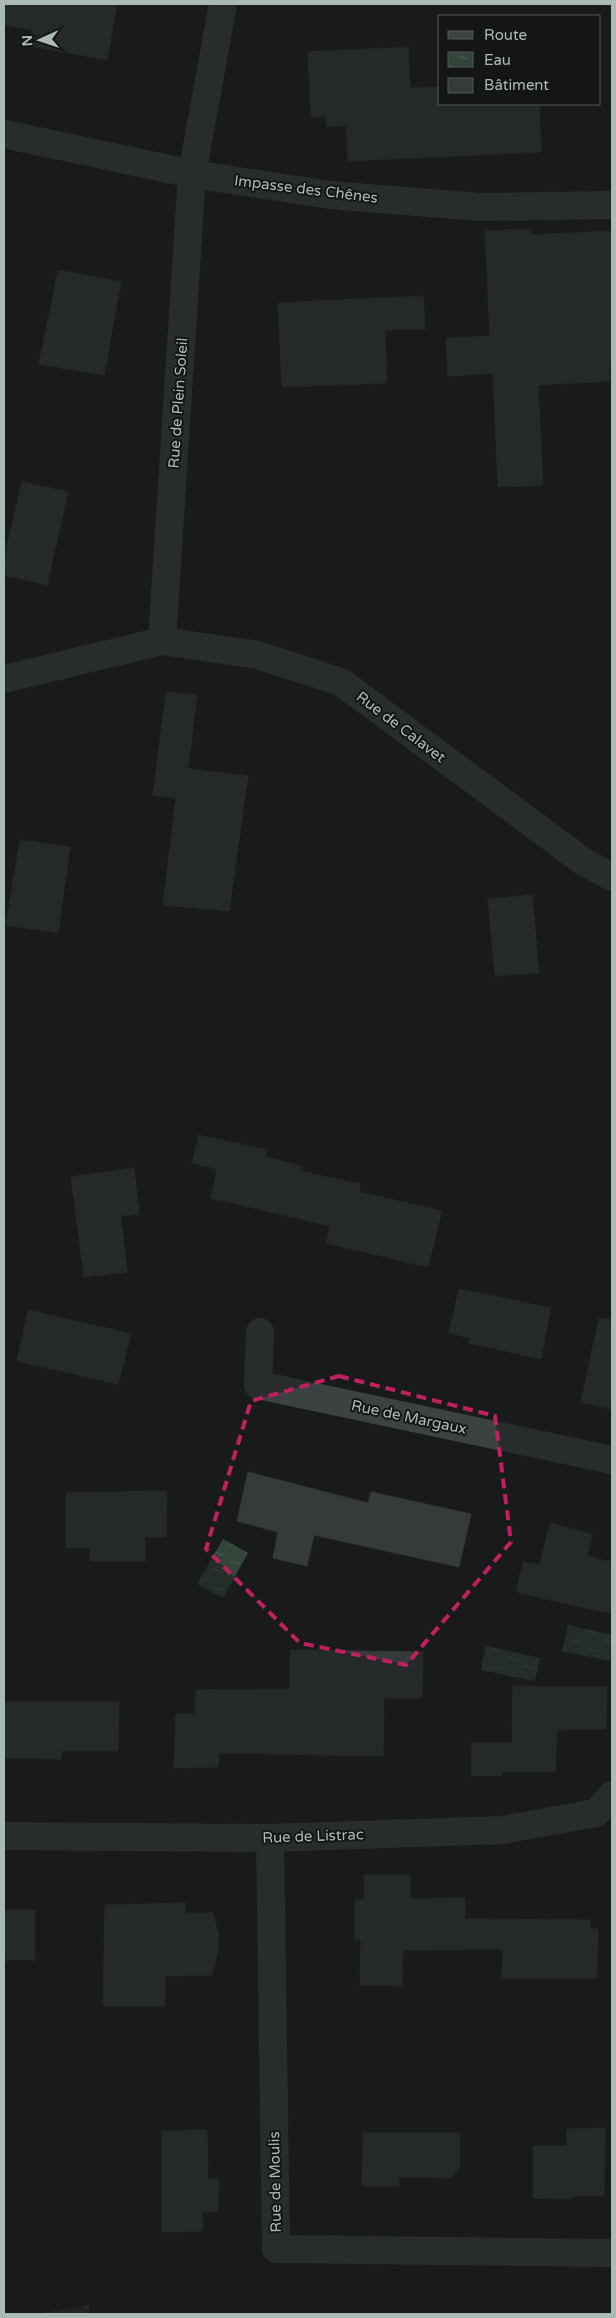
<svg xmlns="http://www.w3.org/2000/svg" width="616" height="2318" viewBox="0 0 616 2318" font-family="'Varela Round',sans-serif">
	<defs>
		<pattern id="forest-firs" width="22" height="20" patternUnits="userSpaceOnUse" patternTransform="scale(1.25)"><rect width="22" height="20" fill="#2d2e25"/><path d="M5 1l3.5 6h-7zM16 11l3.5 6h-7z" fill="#494a42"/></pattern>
		<pattern id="water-ripples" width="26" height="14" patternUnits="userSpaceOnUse" patternTransform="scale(1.25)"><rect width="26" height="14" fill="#33443a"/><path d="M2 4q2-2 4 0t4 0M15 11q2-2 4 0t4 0" fill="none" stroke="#4e5d54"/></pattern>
	</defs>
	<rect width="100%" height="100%" fill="#191b1b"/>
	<path fill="url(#forest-firs)" d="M89,2305L88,2314H36Z"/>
	<g fill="url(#water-ripples)">
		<path d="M223,1539L248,1553L223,1598L197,1584Z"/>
		<path d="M568,1625L612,1635L610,1661L562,1651Z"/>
		<path d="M486,1646L540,1658L535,1681L481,1670Z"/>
	</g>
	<g fill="#363a3a" stroke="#333737">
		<path d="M4,4H117L107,60L30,46L33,30L4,25Z"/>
		<path d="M408,47L410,88L440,87V104H539L541,152L348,161L346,125L327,127L325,116L311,117L308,52Z"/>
		<path d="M531,229V235L612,231V368H609L610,381L538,385L543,485L498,487L493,373L448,376L446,338L490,336L485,231Z"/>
		<path d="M58,270L121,282L104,375L39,364Z"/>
		<path d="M423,296L425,329L385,330L387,383L282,387L278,303Z"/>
		<path d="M22,482L68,492L47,585L4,575V558Z"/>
		<path d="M166,692L197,695L188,769L248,776L229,911L163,905L176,798L153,795Z"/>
		<path d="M20,840L70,847L58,933L6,925Z"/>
		<path d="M532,895L539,973L495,976L488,899Z"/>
		<path d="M199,1135L267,1150L266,1157L302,1166L300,1171L360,1184L359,1192L442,1211L428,1267L326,1243L330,1226L211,1198L217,1169L192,1163Z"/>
		<path d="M134,1168L139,1214L121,1216L127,1272L84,1277L71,1177Z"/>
		<path d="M459,1289L551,1308L541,1359L469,1343L470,1338L449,1333Z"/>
		<path d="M28,1310L131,1334L118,1384L17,1361Z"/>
		<path d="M599,1318L612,1320V1409L581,1402Z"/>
		<path d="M248,1472L368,1503L371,1492L471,1514L459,1567L314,1535L307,1566L273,1558L278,1532L237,1521Z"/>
		<path d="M167,1491L166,1537H145V1561H90V1548H66V1493Z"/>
		<path d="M550,1523L592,1534L587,1556L612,1562V1614L516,1592L523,1562L540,1565Z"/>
		<path d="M290,1650L423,1652L422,1698H384L383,1756L219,1753L218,1767L174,1768L176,1714H195L196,1690L290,1689Z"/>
		<path d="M513,1686L607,1687L606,1729L557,1730L555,1772H502V1776H471L472,1743H512Z"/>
		<path d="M4,1702H119L118,1751H62L61,1759L4,1758Z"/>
		<path d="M364,1875H410V1899L465,1898V1919L590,1920V1929H598L597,1978H502L503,1949L403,1950L402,1986L360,1985L361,1939H355V1900H364Z"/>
		<path d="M185,1903V1913H213L218,1932V1950L212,1975L165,1976V2006H103L105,1905Z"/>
		<rect x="4" y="1910" width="31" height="50"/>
		<path d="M605,2128L604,2196L575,2195L571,2199L533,2198V2146H567V2129Z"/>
		<path d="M207,2130L208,2179H219L218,2212H202L203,2231L162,2232V2131Z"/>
		<path d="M363,2133H460V2168L450,2178L399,2177V2186H362Z"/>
	</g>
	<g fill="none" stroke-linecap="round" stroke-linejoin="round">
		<g stroke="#3c4241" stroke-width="28">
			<path d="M4,134L192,174L330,195L480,207L612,205"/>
			<path d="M162,641L258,655L341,682L584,862L612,877"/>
			<path d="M4,679L162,641L192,174L223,4"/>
			<path d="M260,1332L258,1385L612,1460"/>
			<path d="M4,1836L270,1838L503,1830L596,1813L612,1795"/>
			<path d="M270,1838L276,2249L612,2253"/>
		</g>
	</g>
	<path d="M0 0H616V2318H0ZM339,1376L495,1416L511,1542L406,1665L300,1643L206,1549L251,1401Z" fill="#191b1b" fill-opacity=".55" fill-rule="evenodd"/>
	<path fill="none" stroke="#c12060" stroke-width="4" stroke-dasharray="10 6" stroke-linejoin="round" d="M339,1376L495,1416L511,1542L406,1665L300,1643L206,1549L251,1401Z"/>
	<g text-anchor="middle" stroke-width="4" stroke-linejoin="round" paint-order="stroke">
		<g font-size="15" fill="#acbab6" stroke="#141616">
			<text transform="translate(306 189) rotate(7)" y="5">Impasse des Chênes</text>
			<text transform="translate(178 403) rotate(-86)" y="5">Rue de Plein Soleil</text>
			<text transform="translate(401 727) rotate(37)" y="5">Rue de Calavet</text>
			<text transform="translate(409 1417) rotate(12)" y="5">Rue de Margaux</text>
			<text transform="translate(313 1836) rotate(-2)" y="5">Rue de Listrac</text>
			<text transform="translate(275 2182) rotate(-91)" y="5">Rue de Moulis</text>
		</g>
	</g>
	<rect width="616" height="2318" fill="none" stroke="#acbab6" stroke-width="10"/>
	<rect x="438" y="15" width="162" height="90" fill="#141616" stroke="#515856"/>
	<rect x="448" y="31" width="25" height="8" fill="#3c4241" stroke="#515856"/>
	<text x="484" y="40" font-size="15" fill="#acbab6">Route</text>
	<rect x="448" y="52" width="25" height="15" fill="url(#water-ripples)" stroke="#515856"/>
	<text x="484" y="65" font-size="15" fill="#acbab6">Eau</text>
	<rect x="448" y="78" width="25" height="15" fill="#363a3a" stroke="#515856"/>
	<text x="484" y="90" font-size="15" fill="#acbab6">Bâtiment</text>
	<g transform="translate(40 40) rotate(267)" stroke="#141616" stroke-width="4" paint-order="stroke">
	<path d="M0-4L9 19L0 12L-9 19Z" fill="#acbab6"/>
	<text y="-8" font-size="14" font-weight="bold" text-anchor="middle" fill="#acbab6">N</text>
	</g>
</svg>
